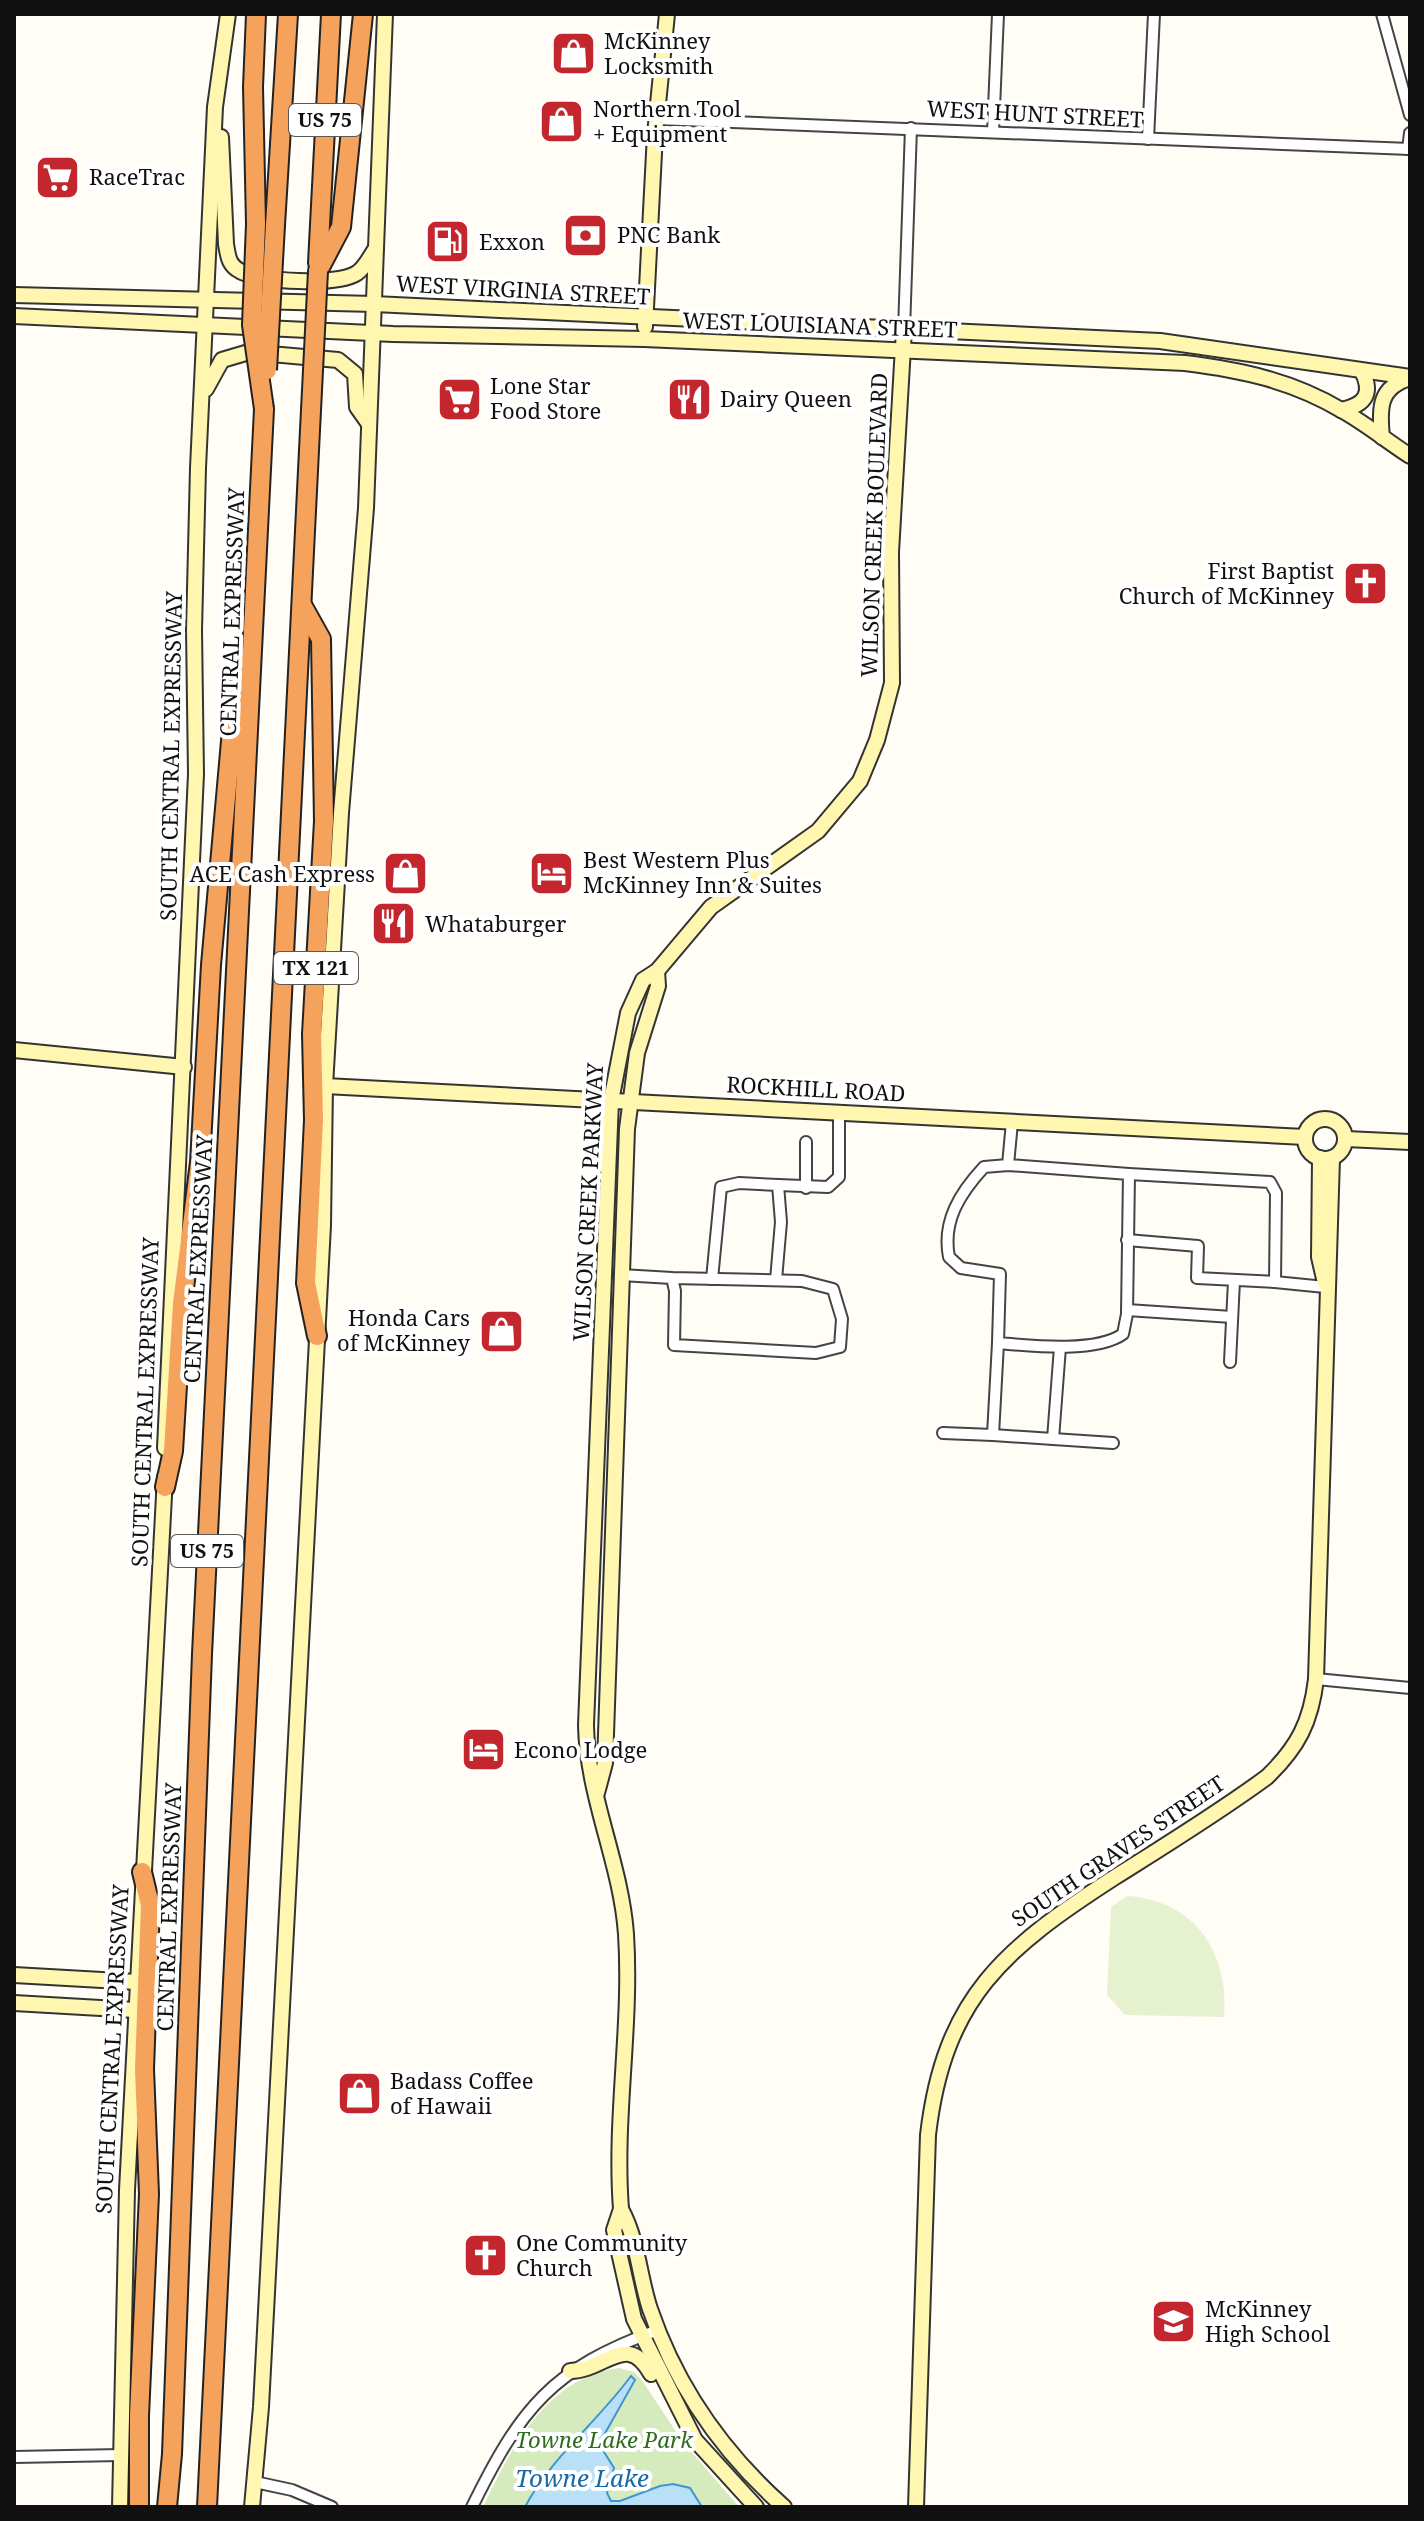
<svg xmlns="http://www.w3.org/2000/svg" width="1424" height="2521" viewBox="0 0 1424 2521" font-family="'Noto Serif',serif">
	<rect width="100%" height="100%" fill="#fffdf5"/>
	<path fill="#d5ebbd" d="M619,2368L634,2372L641,2379L683,2442L739,2507H483C511,2448 547,2377 619,2368Z"/>
	<path fill="#e6f2cf" d="M1127,1896C1195,1900 1229,1953 1224,2017L1125,2015L1107,1995L1111,1907Z"/>
	<path fill="#b9e0f7" stroke="#3f96cf" stroke-width="2" d="M631,2376L635,2380L599,2444L614,2468L607,2493L611,2501H620L660,2486L673,2484L690,2488L702,2507H525C549,2460 599,2420 631,2376Z"/>
	<g fill="none" stroke-linecap="round" stroke-linejoin="round">
		<defs>
			<g id="street">
				<path d="M1382,14L1410,115"/>
				<path d="M657,119L1410,149"/>
				<path d="M993,132L998,14"/>
				<path d="M1148,139L1154,14"/>
				<path d="M1408,149L1410,133"/>
				<path d="M904,330L911,128"/>
				<path d="M806,1142V1188"/>
				<path d="M1008,1165L1129,1174L1127,1314L1123,1334C1096,1353 1032,1346 998,1343L1000,1274L961,1268L949,1257C942,1221 960,1193 984,1167L1008,1165L1012,1122"/>
				<path d="M1129,1174L1270,1182L1276,1193L1275,1282L1325,1287"/>
				<path d="M778,1185L828,1187L839,1177V1113"/>
				<path d="M1127,1240L1198,1246L1197,1278L1275,1282"/>
				<path d="M621,1275L672,1278L675,1291L674,1345L816,1353L840,1347L842,1319L833,1289L802,1281L672,1278"/>
				<path d="M712,1279L721,1187L739,1183L778,1185L781,1222L776,1280"/>
				<path d="M1127,1310L1232,1317"/>
				<path d="M1230,1362L1234,1281"/>
				<path d="M943,1433L993,1435L998,1343"/>
				<path d="M993,1435L1113,1443"/>
				<path d="M1053,1439L1060,1347"/>
				<path d="M1316,1679L1410,1688"/>
				<path d="M14,2457L121,2455"/>
				<path d="M255,2482L292,2490L332,2507"/>
				<path d="M472,2507C520,2409 552,2368 658,2330"/>
			</g>
			<g id="secondary">
				<path d="M221,137L226,244C228,255 228,265 240,271C260,282 338,286 357,273C365,268 371,255 376,248"/>
				<path d="M14,295L374,304L1160,341L1410,377"/>
				<path d="M14,316L393,334L644,339L1185,363C1242,370 1293,381 1343,411C1366,424 1387,441 1410,456"/>
				<path d="M645,327L655,134L667,14"/>
				<path d="M206,389L222,360L249,352L338,360L355,374L357,407L369,424"/>
				<path d="M1341,410C1366,405 1373,393 1362,371"/>
				<path d="M1382,437C1379,408 1379,387 1410,378"/>
				<path d="M14,1050L184,1067"/>
				<path d="M325,1086L1305,1137"/>
				<circle cx="1325" cy="1139" r="20"/>
				<path d="M1346,1139L1410,1142"/>
				<path d="M1320,1158L1319,1257L1325,1283"/>
				<path d="M165,1448L196,774L194,630L198,468L215,107L228,14"/>
				<path d="M597,1793L605,1763L627,1129L637,1053L658,986L657,971"/>
				<path d="M14,1975L137,1982"/>
				<path d="M14,2003L135,2010"/>
				<path d="M621,2209C638,2240 639,2276 650,2309C677,2388 722,2452 784,2507"/>
				<path d="M570,2371C605,2371 627,2330 651,2374"/>
				<path d="M120,2507L127,2190L165,1477"/>
				<path d="M252,2507L261,2407L323,1225L325,1086L341,813L366,508L385,14"/>
				<path d="M756,2507L695,2440L634,2319L614,2230L621,2209C614,2117 632,2026 626,1934C621,1863 587,1796 586,1725L611,1101L628,1013L643,980L657,971L711,907L818,831L860,781L877,740L892,683L891,552L904,330"/>
				<path d="M916,2507L928,2135C944,1997 1005,1948 1115,1877C1166,1845 1218,1813 1267,1777C1298,1747 1311,1722 1316,1679L1332,1158"/>
			</g>
			<g id="highway">
				<path d="M256,14L253,87L256,224"/>
				<path d="M275,225L288,14"/>
				<path d="M318,263L331,14"/>
				<path d="M318,271L341,227L363,14"/>
				<path d="M302,605L321,639L324,821L312,1034L314,1120L306,1283L317,1336"/>
				<path d="M165,1487L173,1451L182,1304L200,1162L211,965L233,719L244,660"/>
				<path d="M139,2507V2416L149,2194L144,2069L150,1905L142,1872"/>
				<path d="M167,2507L172,2454L202,1654L264,409"/>
				<path d="M207,2507L311,410"/>
			</g>
		</defs>
		<use href="#street" stroke="#444" stroke-width="14"/>
		<use href="#secondary" stroke="#333" stroke-width="18"/>
		<use href="#highway" stroke="#222" stroke-width="22"/>
		<use href="#street" stroke="#fff" stroke-width="10"/>
		<use href="#secondary" stroke="#fff6b0" stroke-width="14"/>
		<use href="#highway" stroke="#f5a25d" stroke-width="18"/>
		<defs>
			<g id="highway-bridge">
				<path d="M256,224L252,325L264,409"/>
				<path d="M267,370L275,225"/>
				<path d="M311,410L318,271"/>
			</g>
		</defs>
		<use href="#highway-bridge" stroke="#222" stroke-width="22" stroke-linecap="butt"/>
		<use href="#highway-bridge" stroke="#f5a25d" stroke-width="18"/>
	</g>
	<defs>
		<symbol id="shop-square" viewBox="-11 -11 22 22"><rect x="-9" y="-9" width="18" height="18" rx="4" fill="#c4262e" stroke="#fff"/><path d="M-5-2.5h2.3a2.7 3.5 0 0 1 5.4 0H5L5.5 6h-11ZM-1.5-2.5h3a1.5 2.3 0 0 0-3 0Z" fill="#fff"/></symbol>
		<symbol id="supermarket-square" viewBox="-11 -11 22 22"><rect x="-9" y="-9" width="18" height="18" rx="4" fill="#c4262e" stroke="#fff"/><path d="M-6-5.5h2.5l.6 2H6L4.5 2H-2.5L-4.4-4H-6ZM-1.5 3.2a1.3 1.3 0 1 0 .1 0ZM3 3.2a1.3 1.3 0 1 0 .1 0Z" fill="#fff"/></symbol>
		<symbol id="bank-square" viewBox="-11 -11 22 22"><rect x="-9" y="-9" width="18" height="18" rx="4" fill="#c4262e" stroke="#fff"/><path d="M-6-4H6V4H-6ZM0-2.3a2.3 2.3 0 1 0 0 4.6a2.3 2.3 0 1 0 0-4.6Z" fill="#fff"/></symbol>
		<symbol id="fuel-square" viewBox="-11 -11 22 22"><rect x="-9" y="-9" width="18" height="18" rx="4" fill="#c4262e" stroke="#fff"/><path d="M-5.5-6h7V0h2V4h1.3V-2.5L3-4.5l.8-.8L6-3V5H2.5V1h-1V6h-7ZM-4.2-4.7v3.2H.2V-4.7Z" fill="#fff"/></symbol>
		<symbol id="restaurant-square" viewBox="-11 -11 22 22"><rect x="-9" y="-9" width="18" height="18" rx="4" fill="#c4262e" stroke="#fff"/><path d="M-5-6h1v4h1v-4h1v4h1v-4h1v5L-1.5 .5V6h-2V.5L-5-1ZM5-6V6H3V1.5H1.5Q1.5-4 5-6Z" fill="#fff"/></symbol>
		<symbol id="church-square" viewBox="-11 -11 22 22"><rect x="-9" y="-9" width="18" height="18" rx="4" fill="#c4262e" stroke="#fff"/><path d="M-1.2-6h2.4v3.5h3.3v2.4h-3.3V6h-2.4V-.1h-3.3v-2.4h3.3Z" fill="#fff"/></symbol>
		<symbol id="hotel-square" viewBox="-11 -11 22 22"><rect x="-9" y="-9" width="18" height="18" rx="4" fill="#c4262e" stroke="#fff"/><path d="M-6-4.5h1.5V1H6V5H4.5V3h-9V5H-6ZM-4 0a1.8 1.8 0 1 1 3.6 0ZM.5 0V-2.5h3Q6-2.5 6 0Z" fill="#fff"/></symbol>
		<symbol id="school-square" viewBox="-11 -11 22 22"><rect x="-9" y="-9" width="18" height="18" rx="4" fill="#c4262e" stroke="#fff"/><path d="M0-5L7-2L0 1L-7-2ZM-4 1L0 2.5L4 1V4Q0 6-4 4Z" fill="#fff"/></symbol>
	</defs>
	<g fill-rule="evenodd">
		<use href="#shop-square" x="548" y="28" width="51" height="51"/>
		<use href="#shop-square" x="536" y="96" width="51" height="51"/>
		<use href="#supermarket-square" x="32" y="152" width="51" height="51"/>
		<use href="#bank-square" x="560" y="210" width="51" height="51"/>
		<use href="#fuel-square" x="422" y="216" width="51" height="51"/>
		<use href="#supermarket-square" x="434" y="374" width="51" height="51"/>
		<use href="#restaurant-square" x="664" y="374" width="51" height="51"/>
		<use href="#church-square" x="1340" y="558" width="51" height="51"/>
		<use href="#hotel-square" x="526" y="848" width="51" height="51"/>
		<use href="#shop-square" x="380" y="848" width="51" height="51"/>
		<use href="#restaurant-square" x="368" y="898" width="51" height="51"/>
		<use href="#shop-square" x="476" y="1306" width="51" height="51"/>
		<use href="#hotel-square" x="458" y="1724" width="51" height="51"/>
		<use href="#shop-square" x="334" y="2068" width="51" height="51"/>
		<use href="#church-square" x="460" y="2230" width="51" height="51"/>
		<use href="#school-square" x="1148" y="2296" width="51" height="51"/>
	</g>
	<g text-anchor="middle" stroke-width="8" stroke-linejoin="round" paint-order="stroke">
		<g fill="#fff" stroke="#585858" stroke-width="2">
			<rect x="289" y="104" width="72" height="32" rx="6"/>
			<rect x="274" y="952" width="84" height="32" rx="6"/>
			<rect x="171" y="1535" width="72" height="32" rx="6"/>
		</g>
		<g font-size="20" font-weight="bold" fill="#111">
			<text x="325" y="127">US 75</text>
			<text x="316" y="975">TX 121</text>
			<text x="207" y="1558">US 75</text>
		</g>
		<g font-size="22" fill="#111" stroke="#fff" text-anchor="start">
			<text x="604" y="49">McKinney<tspan x="604" dy="25">Locksmith</tspan></text>
			<text x="593" y="117">Northern Tool<tspan x="593" dy="25">+ Equipment</tspan></text>
			<text x="89" y="185">RaceTrac</text>
			<text x="617" y="243">PNC Bank</text>
			<text x="479" y="250">Exxon</text>
			<text x="490" y="394">Lone Star<tspan x="490" dy="25">Food Store</tspan></text>
			<text x="720" y="407">Dairy Queen</text>
			<text x="1334" y="579" text-anchor="end">First Baptist<tspan x="1334" dy="25">Church of McKinney</tspan></text>
			<text x="583" y="868">Best Western Plus<tspan x="583" dy="25">McKinney Inn &amp; Suites</tspan></text>
			<text x="375" y="882" text-anchor="end">ACE Cash Express</text>
			<text x="425" y="932">Whataburger</text>
			<text x="470" y="1326" text-anchor="end">Honda Cars<tspan x="470" dy="25">of McKinney</tspan></text>
			<text x="514" y="1758">Econo Lodge</text>
			<text x="390" y="2089">Badass Coffee<tspan x="390" dy="25">of Hawaii</tspan></text>
			<text x="516" y="2251">One Community<tspan x="516" dy="25">Church</tspan></text>
			<text x="1205" y="2317">McKinney<tspan x="1205" dy="25">High School</tspan></text>
		</g>
		<g font-size="22" fill="#111" stroke="#fff">
			<text transform="translate(1035 114) rotate(3)" y="8">WEST HUNT STREET</text>
			<text transform="translate(523 290) rotate(3)" y="8">WEST VIRGINIA STREET</text>
			<text transform="translate(820 325) rotate(2)" y="8">WEST LOUISIANA STREET</text>
			<text transform="translate(874 525) rotate(-88)" y="8">WILSON CREEK BOULEVARD</text>
			<text transform="translate(232 612) rotate(-88)" y="8">CENTRAL EXPRESSWAY</text>
			<text transform="translate(171 756) rotate(-89)" y="8">SOUTH CENTRAL EXPRESSWAY</text>
			<text transform="translate(816 1089) rotate(3)" y="8">ROCKHILL ROAD</text>
			<text transform="translate(588 1202) rotate(-87)" y="8">WILSON CREEK PARKWAY</text>
			<text transform="translate(198 1259) rotate(-87)" y="8">CENTRAL EXPRESSWAY</text>
			<text transform="translate(145 1402) rotate(-88)" y="8">SOUTH CENTRAL EXPRESSWAY</text>
			<text transform="translate(1118 1851) rotate(-34)" y="8">SOUTH GRAVES STREET</text>
			<text transform="translate(169 1907) rotate(-88)" y="8">CENTRAL EXPRESSWAY</text>
			<text transform="translate(112 2049) rotate(-87)" y="8">SOUTH CENTRAL EXPRESSWAY</text>
		</g>
		<g font-size="22" font-style="italic" fill="#2f6b1f" stroke="#fff">
			<text x="604" y="2448">Towne Lake Park</text>
		</g>
		<g font-size="24" font-style="italic" fill="#1768a6" stroke="#fff">
			<text x="582" y="2487">Towne Lake</text>
		</g>
	</g>
	<rect width="1424" height="2521" fill="none" stroke="#111111" stroke-width="32"/>
</svg>
